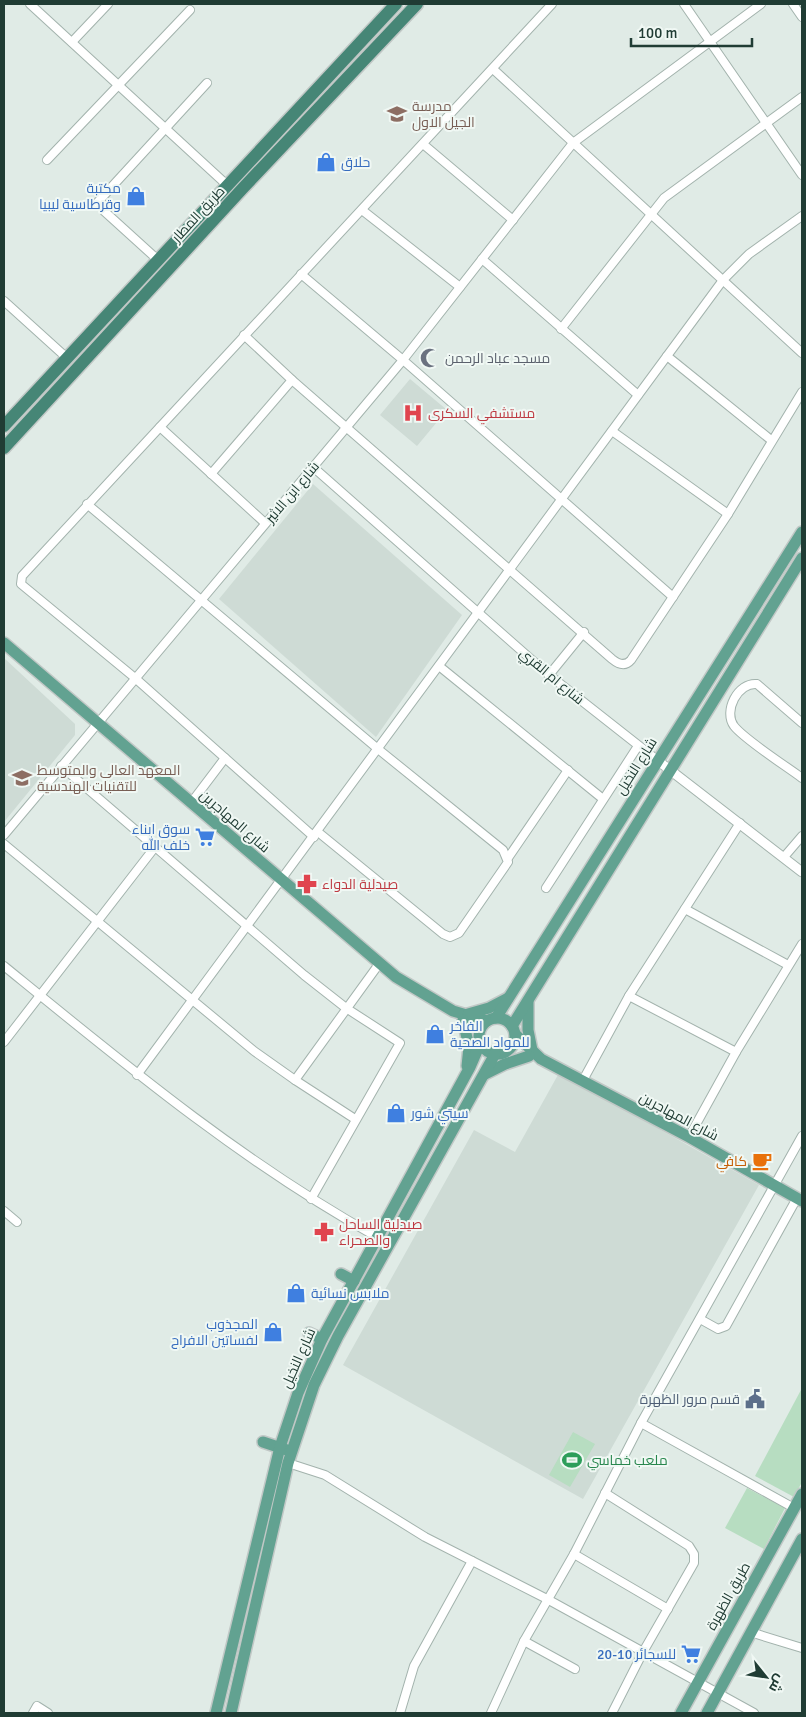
<svg xmlns="http://www.w3.org/2000/svg" width="806" height="1717" viewBox="0 0 806 1717" font-family="Signika,Cairo,sans-serif">
	<rect width="100%" height="100%" fill="#e0ebe6"/>
	<g fill="#cedbd5">
		<path d="M410,379L447,410L417,446L380,415Z"/>
		<path d="M313,484L462,615L376,737L219,599Z"/>
		<path d="M4,658L75,724V735L4,822Z"/>
		<path d="M559,1073L759,1185L583,1499L343,1365L474,1130L515,1152Z"/>
	</g>
	<g fill="#b7ddc1">
		<path d="M802,1388V1482L794,1497L755,1476Z"/>
		<path d="M573,1432L595,1444L570,1487L549,1475Z"/>
		<path d="M747,1488L785,1508L764,1549L725,1528Z"/>
	</g>
	<g fill="none" stroke-linecap="round" stroke-linejoin="round">
		<defs>
			<g id="minor">
				<path d="M30,4L227,185"/>
				<path d="M684,4L802,175"/>
				<path d="M793,4L802,17"/>
				<path d="M72,42L108,4"/>
				<path d="M493,69L802,353"/>
				<path d="M423,144L513,220"/>
				<path d="M47,160L190,10"/>
				<path d="M96,204L207,83"/>
				<path d="M362,210L460,287"/>
				<path d="M104,211L158,260"/>
				<path d="M482,259L638,395"/>
				<path d="M301,274L403,360L673,597"/>
				<path d="M4,301L67,358"/>
				<path d="M561,329L664,198L802,97"/>
				<path d="M244,335L292,380L612,659C618,664 625,667 631,660L728,514L802,392"/>
				<path d="M667,356L771,440"/>
				<path d="M160,427L22,576L21,584L135,678L314,837"/>
				<path d="M612,431L728,514"/>
				<path d="M313,467L549,675L657,760"/>
				<path d="M211,474L292,380"/>
				<path d="M87,504L378,749L503,850L508,862L459,933L450,937L443,934L318,832"/>
				<path d="M265,523L160,427L552,4"/>
				<path d="M439,666L603,799"/>
				<path d="M549,675L584,632"/>
				<path d="M802,723L757,684C738,682 723,711 734,726C745,740 786,766 802,778"/>
				<path d="M61,766L304,975L346,1008L400,1043L311,1199"/>
				<path d="M191,803L225,758"/>
				<path d="M4,835L403,360L573,143L761,4"/>
				<path d="M4,844L254,1051L295,1080"/>
				<path d="M784,857L802,836"/>
				<path d="M508,858L568,770"/>
				<path d="M546,888L638,746"/>
				<path d="M685,909L788,965"/>
				<path d="M4,966C123,1063 242,1162 377,1237"/>
				<path d="M629,996L736,1052"/>
				<path d="M4,1042L155,847"/>
				<path d="M137,1075L723,280L749,254L802,216"/>
				<path d="M582,1082L629,996L740,823"/>
				<path d="M355,1119L295,1080L379,964"/>
				<path d="M689,1137L736,1052L802,944"/>
				<path d="M4,1211L17,1222"/>
				<path d="M700,1319L718,1329L726,1326L797,1198"/>
				<path d="M641,1423L794,1508"/>
				<path d="M288,1463L325,1475L425,1537L547,1599L754,1713"/>
				<path d="M605,1493L689,1546L694,1554V1563L643,1652L612,1713"/>
				<path d="M574,1554L668,1609"/>
				<path d="M750,1632L802,1648"/>
				<path d="M524,1641L575,1669"/>
				<path d="M33,1713L37,1706L48,1713"/>
				<path d="M400,1713L414,1666L472,1561"/>
				<path d="M491,1713L524,1641L574,1554L641,1423L802,1136"/>
			</g>
			<path id="tertiary" d="M657,760L802,872"/>
			<g id="primary">
				<path d="M4,643L396,977L453,1011L487,1021"/>
				<path d="M528,1002V1030L532,1050"/>
				<path d="M468,1014L489,1008L508,998"/>
				<circle cx="497" cy="1036" r="18"/>
				<path d="M496,1018L802,532"/>
				<path d="M463,1020L469,1047L467,1066"/>
				<path d="M512,1026L802,558"/>
				<path d="M515,1034L541,1059L689,1137L802,1201"/>
				<path d="M485,1074L505,1064L529,1056"/>
				<path d="M341,1274L354,1281"/>
				<path d="M309,1333L322,1339"/>
				<path d="M263,1442L287,1450"/>
				<path d="M216,1713L280,1447L298,1393L322,1339L470,1067L480,1044"/>
				<path d="M231,1713L288,1463L314,1385L338,1336L495,1054"/>
				<path d="M681,1713L802,1494"/>
				<path d="M707,1713L802,1539"/>
			</g>
			<g id="trunk">
				<path d="M4,426L396,4"/>
				<path d="M4,448L243,188L417,4"/>
			</g>
		</defs>
		<use href="#minor" stroke="#a3b3ad" stroke-width="10"/>
		<use href="#tertiary" stroke="#a3b3ad" stroke-width="11"/>
		<use href="#primary" stroke="#c1c8c6" stroke-width="14"/>
		<use href="#trunk" stroke="#c1c8c6" stroke-width="15"/>
		<use href="#minor" stroke="#fff" stroke-width="8"/>
		<use href="#tertiary" stroke="#fff" stroke-width="9"/>
		<use href="#primary" stroke="#62a291" stroke-width="11"/>
		<use href="#trunk" stroke="#468676" stroke-width="12"/>
	</g>
	<defs>
		<symbol id="school-bare" viewBox="-9 -9 18 18"><path d="M0-5L7-2L0 1L-7-2ZM-4 1L0 2.5L4 1V4Q0 6-4 4Z" fill="#8d6e63" stroke="#f0f8f4" stroke-width="2.5" paint-order="stroke"/></symbol>
		<symbol id="shop-bare" viewBox="-9 -9 18 18"><path d="M-5-2.5h2.3a2.7 3.5 0 0 1 5.4 0H5L5.5 6h-11ZM-1.5-2.5h3a1.5 2.3 0 0 0-3 0Z" fill="#3f7fe0" stroke="#f0f8f4" stroke-width="2.5" paint-order="stroke"/></symbol>
		<symbol id="mosque-bare" viewBox="-9 -9 18 18"><path d="M3.5-4.9A6 6 0 1 0 3.5 4.9A5 5 0 1 1 3.5-4.9Z" fill="#6b7280" stroke="#f0f8f4" stroke-width="2.5" paint-order="stroke"/></symbol>
		<symbol id="hospital-bare" viewBox="-9 -9 18 18"><path d="M-5-5h3v3.5h4V-5h3V5h-3V1.5h-4V5h-3Z" fill="#e0444e" stroke="#f0f8f4" stroke-width="2.5" paint-order="stroke"/></symbol>
		<symbol id="university-bare" viewBox="-9 -9 18 18"><path d="M0-5L7-2L0 1L-7-2ZM-4 1L0 2.5L4 1V4Q0 6-4 4Z" fill="#8d6e63" stroke="#f0f8f4" stroke-width="2.5" paint-order="stroke"/></symbol>
		<symbol id="supermarket-bare" viewBox="-9 -9 18 18"><path d="M-6-5.5h2.5l.6 2H6L4.5 2H-2.5L-4.4-4H-6ZM-1.5 3.2a1.3 1.3 0 1 0 .1 0ZM3 3.2a1.3 1.3 0 1 0 .1 0Z" fill="#3f7fe0" stroke="#f0f8f4" stroke-width="2.5" paint-order="stroke"/></symbol>
		<symbol id="pharmacy-bare" viewBox="-9 -9 18 18"><path d="M-2-6h4v4h4v4h-4v4h-4v-4h-4v-4h4Z" fill="#e0444e" stroke="#f0f8f4" stroke-width="2.5" paint-order="stroke"/></symbol>
		<symbol id="cafe-bare" viewBox="-9 -9 18 18"><path d="M-5.5-4.5H6V0H3Q3 3.5 0 3.5H-2.5Q-5.5 3.5-5.5 0ZM3-3.2v2h1.7v-2ZM-6 4.5H4V6H-6Z" fill="#e8710a" stroke="#f0f8f4" stroke-width="2.5" paint-order="stroke"/></symbol>
		<symbol id="civic-bare" viewBox="-9 -9 18 18"><path d="M-.6-6.5H3V-4.5H.6V-3L4-1V1h2V6H-6V1h2V-1L-.6-3ZM-1.2 2.5V6h2.4V2.5Z" fill="#5c6f8a" stroke="#f0f8f4" stroke-width="2.5" paint-order="stroke"/></symbol>
		<symbol id="stadium-bare" viewBox="-9 -9 18 18"><path d="M0-5a6.5 5 0 1 0 0 10a6.5 5 0 1 0 0-10ZM-3.5-1.8h7v3.6h-7Z" fill="#2e9e5b" stroke="#f0f8f4" stroke-width="2.5" paint-order="stroke"/></symbol>
	</defs>
	<g fill-rule="evenodd">
		<use href="#school-bare" x="383" y="100" width="28" height="28"/>
		<use href="#shop-bare" x="312" y="148" width="28" height="28"/>
		<use href="#shop-bare" x="122" y="182" width="28" height="28"/>
		<use href="#mosque-bare" x="416" y="344" width="28" height="28"/>
		<use href="#hospital-bare" x="399" y="399" width="28" height="28"/>
		<use href="#university-bare" x="8" y="764" width="28" height="28"/>
		<use href="#supermarket-bare" x="191" y="823" width="28" height="28"/>
		<use href="#pharmacy-bare" x="293" y="870" width="28" height="28"/>
		<use href="#shop-bare" x="421" y="1020" width="28" height="28"/>
		<use href="#shop-bare" x="382" y="1099" width="28" height="28"/>
		<use href="#cafe-bare" x="748" y="1147" width="28" height="28"/>
		<use href="#pharmacy-bare" x="310" y="1218" width="28" height="28"/>
		<use href="#shop-bare" x="282" y="1279" width="28" height="28"/>
		<use href="#shop-bare" x="259" y="1318" width="28" height="28"/>
		<use href="#civic-bare" x="741" y="1385" width="28" height="28"/>
		<use href="#stadium-bare" x="558" y="1446" width="28" height="28"/>
		<use href="#supermarket-bare" x="677" y="1640" width="28" height="28"/>
	</g>
	<g text-anchor="middle" stroke-width="4" stroke-linejoin="round" paint-order="stroke">
		<g font-size="14" fill="#785e54" stroke="#f0f8f4" text-anchor="start">
			<text x="412" y="111">مدرسة<tspan x="412" dy="16">الجيل الاول</tspan></text>
			<text x="37" y="775">المعهد العالي والمتوسط<tspan x="37" dy="16">للتقنيات الهندسية</tspan></text>
		</g>
		<g font-size="14" fill="#366cbe" stroke="#f0f8f4" text-anchor="start">
			<text x="341" y="167">حلاق</text>
			<text x="121" y="193" text-anchor="end">مكتبة<tspan x="121" dy="16">وقرطاسية ليبيا</tspan></text>
			<text x="190" y="834" text-anchor="end">سوق ابناء<tspan x="190" dy="16">خلف الله</tspan></text>
			<text x="450" y="1031">الفاخر<tspan x="450" dy="16">للمواد الصحية</tspan></text>
			<text x="411" y="1118">سيتي شور</text>
			<text x="311" y="1298">ملابس نسائية</text>
			<text x="258" y="1329" text-anchor="end">المجذوب<tspan x="258" dy="16">لفساتين الافراح</tspan></text>
			<text x="676" y="1659" text-anchor="end">20-10 للسجائر</text>
		</g>
		<g font-size="14" fill="#203c34" stroke="#f0f8f4">
			<text transform="translate(198 214) rotate(-47)" y="5">طريق المطار</text>
			<text transform="translate(292 492) rotate(-50)" y="5">شارع ابن الاثير</text>
			<text transform="translate(552 676) rotate(40)" y="5">شارع ام القري</text>
			<text transform="translate(636 766) rotate(-58)" y="5">شارع النخيل</text>
			<text transform="translate(235 821) rotate(41)" y="5">شارع المهاجرين</text>
			<text transform="translate(679 1116) rotate(28)" y="5">شارع المهاجرين</text>
			<text transform="translate(298 1358) rotate(-66)" y="5">شارع النخيل</text>
			<text transform="translate(728 1596) rotate(-61)" y="5">طريق الظهرة</text>
		</g>
		<g font-size="14" fill="#5b616d" stroke="#f0f8f4" text-anchor="start">
			<text x="445" y="363">مسجد عباد الرحمن</text>
		</g>
		<g font-size="14" fill="#be3a42" stroke="#f0f8f4" text-anchor="start">
			<text x="428" y="418">مستشفي السكرى</text>
			<text x="322" y="889">صيدلية الدواء</text>
			<text x="339" y="1229">صيدلية الساحل<tspan x="339" dy="16">والصحراء</tspan></text>
		</g>
		<g font-size="14" fill="#c56008" stroke="#f0f8f4" text-anchor="end">
			<text x="747" y="1166">كافي</text>
		</g>
		<g font-size="14" fill="#4e5e75" stroke="#f0f8f4" text-anchor="end">
			<text x="740" y="1404">قسم مرور الظهرة</text>
		</g>
		<g font-size="14" fill="#27864d" stroke="#f0f8f4" text-anchor="start">
			<text x="587" y="1465">ملعب خماسي</text>
		</g>
	</g>
	<rect width="806" height="1717" fill="none" stroke="#203c34" stroke-width="10"/>
	<g transform="translate(766 1677) rotate(120)" stroke="#f0f8f4" stroke-width="4" paint-order="stroke">
	<path d="M0-4L9 19L0 12L-9 19Z" fill="#203c34"/>
	<text y="-8" font-size="14" font-weight="bold" text-anchor="middle" fill="#203c34">ش</text>
	</g>
	<path d="M631 38v8h121v-8" fill="none" stroke="#203c34" stroke-width="2.5"/>
	<text x="638" y="38" font-size="15" fill="#203c34" stroke="#f0f8f4" stroke-width="4" paint-order="stroke">100 m</text>
</svg>
